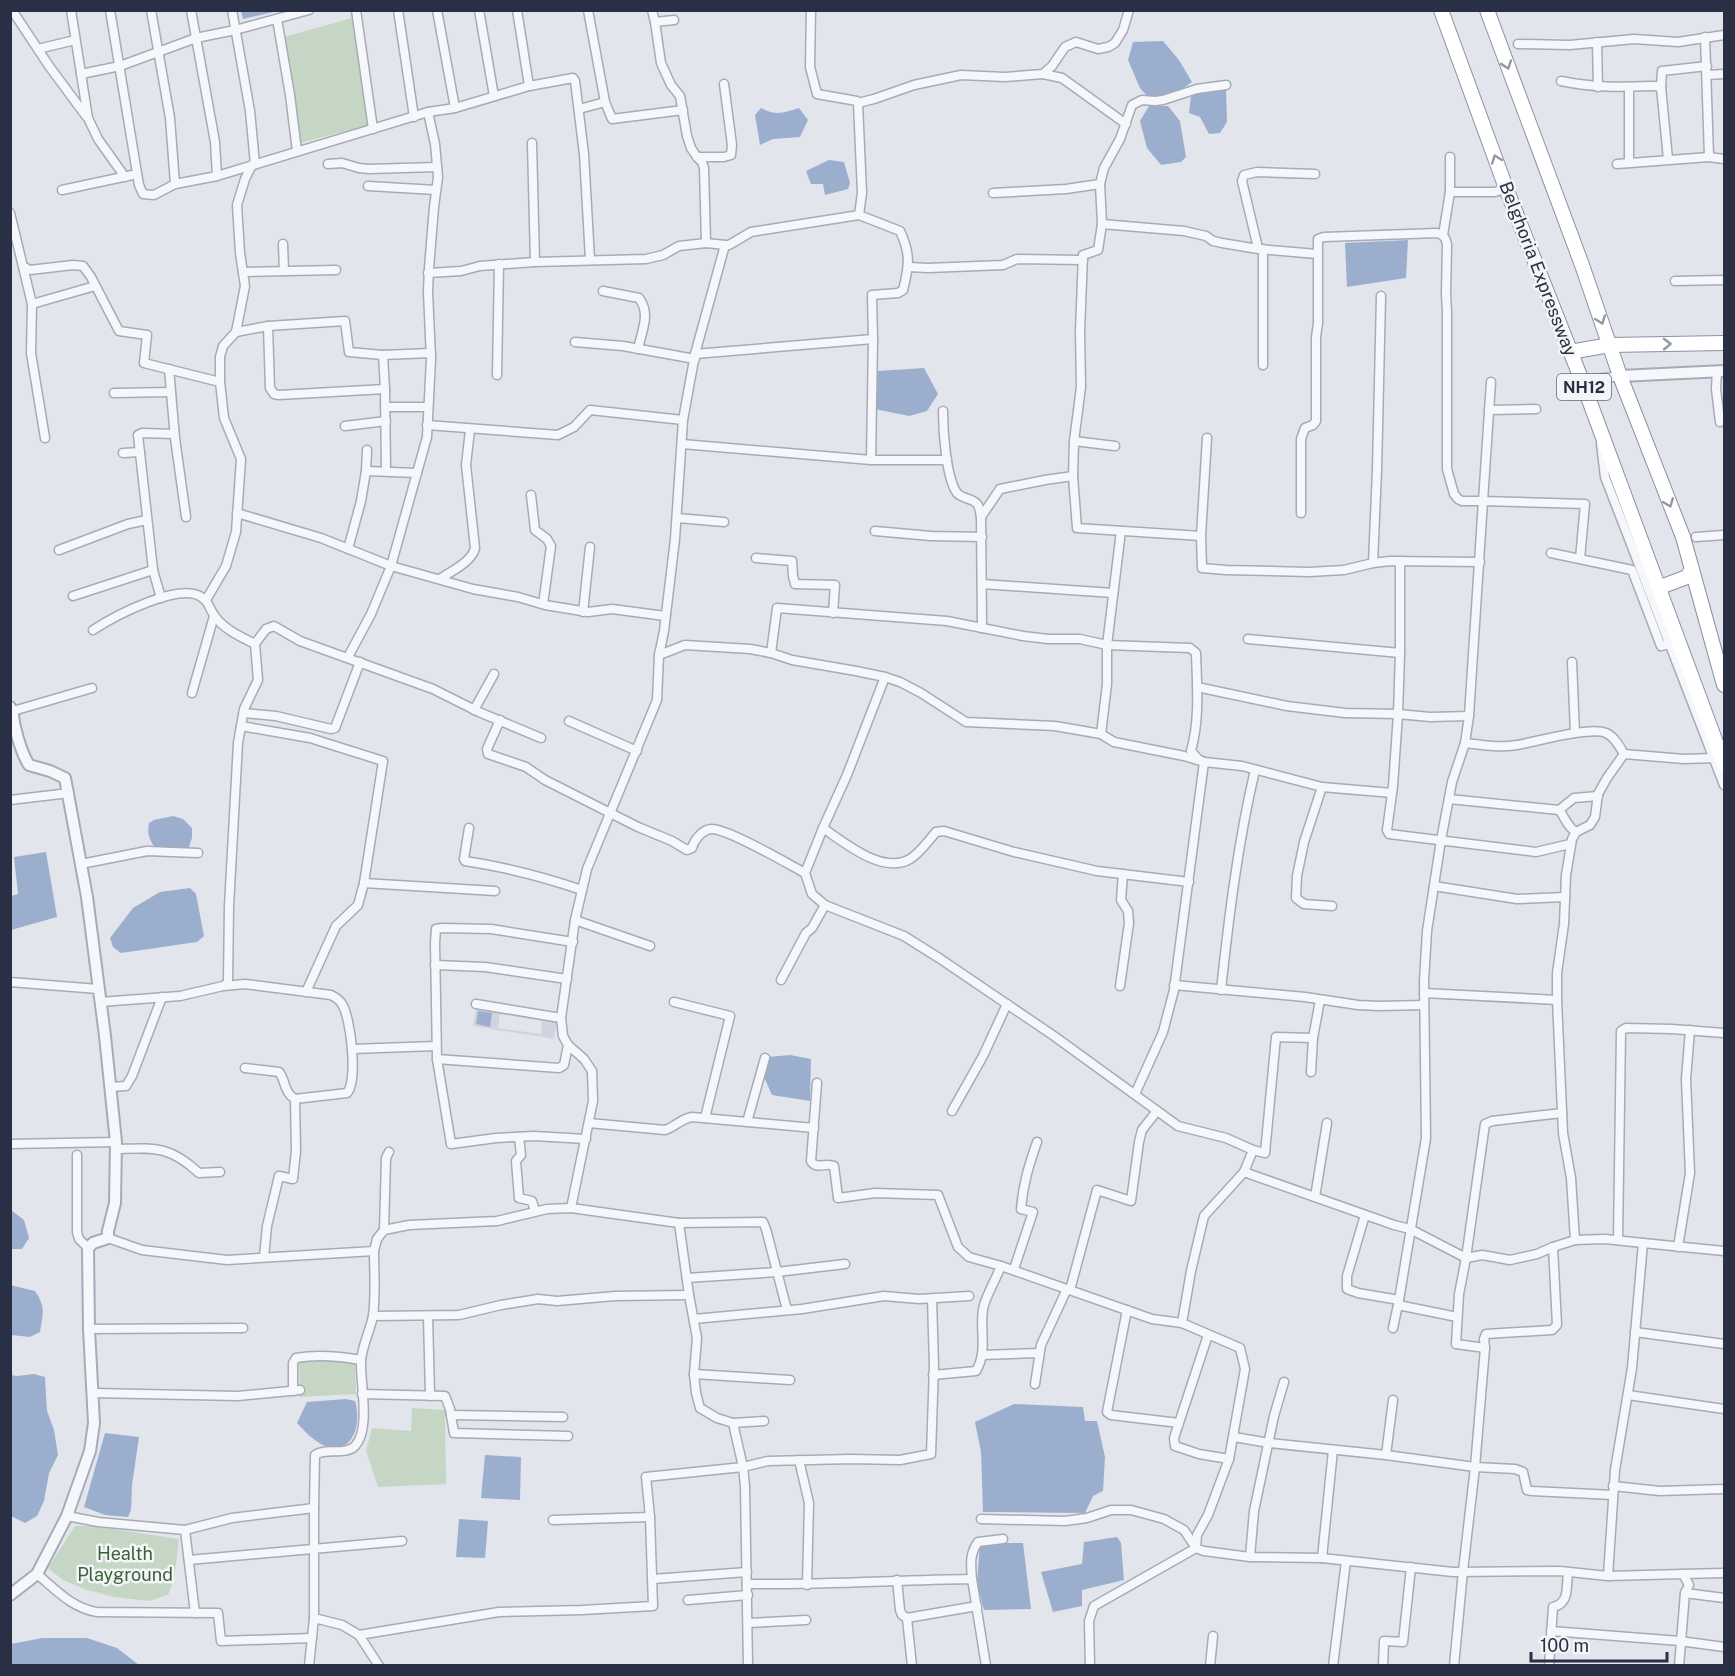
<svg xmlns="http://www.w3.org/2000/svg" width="1735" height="1676" viewBox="0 0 1735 1676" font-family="'Public Sans',sans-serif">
	<rect width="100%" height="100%" fill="#e3e5ec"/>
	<path fill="#d1d4de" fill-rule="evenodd" d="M476,1008L557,1021L554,1039L473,1026ZM500,1014L542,1021L541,1034L498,1028Z"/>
	<g fill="#c6d6c4">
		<path d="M352,18L368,125L300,143L284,37Z"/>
		<path d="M320,1358L355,1362L356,1394L300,1397L299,1361Z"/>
		<path d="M412,1408L445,1410L446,1484L378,1487L366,1451L372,1428L411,1431Z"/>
		<path d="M75,1526H93L179,1539L174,1579L168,1595L149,1601L113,1597L84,1589L63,1580L48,1568Z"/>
	</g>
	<g fill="#9caece">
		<path d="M241,11V10L278,11L243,19Z"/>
		<path d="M1163,41L1179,60L1192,82L1174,95L1148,97L1140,88L1128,60L1133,42Z"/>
		<path d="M1198,90H1226L1227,122L1220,133L1209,134L1200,117L1189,113L1191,97Z"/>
		<path d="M1149,106H1168L1180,121L1186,157L1181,162L1161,165L1147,148L1140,121Z"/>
		<path d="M761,108C776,116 783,113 799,108L808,120L800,137L773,139L760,145L755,115Z"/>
		<path d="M829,160L844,162L850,183L848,189L825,195L823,184H811L806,171Z"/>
		<path d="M1408,240L1406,278L1347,287L1345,243Z"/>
		<path d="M924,368L938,394L927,411L909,416L875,409L878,371Z"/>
		<path d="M173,816L183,819L192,828V838L189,847L182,849L155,848C149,839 147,833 149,823L154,820Z"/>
		<path d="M46,852L57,917L11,930V896L18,894L14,857Z"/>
		<path d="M190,888L196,894L204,936L197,942L121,953L113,947L110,938L133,908L160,892Z"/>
		<path d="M478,1011L492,1013L490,1027L476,1024Z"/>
		<path d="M790,1055L811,1059L810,1101L772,1095L764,1077L768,1057Z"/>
		<path d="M11,1210L24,1220L29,1238L22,1249H11Z"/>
		<path d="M10,1285L35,1291C46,1307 43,1314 40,1332L30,1337L11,1335Z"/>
		<path d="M34,1374L45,1377L47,1411L54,1430L58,1455L49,1473L44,1501L37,1516L25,1523L13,1517H11V1375L17,1376Z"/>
		<path d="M346,1399L355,1401C362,1423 353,1458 323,1445C313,1440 304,1431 297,1423L307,1402Z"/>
		<path d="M1014,1404L1083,1407L1085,1421H1097L1105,1457L1103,1491L1093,1496L1085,1513L983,1512L981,1452L975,1422Z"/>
		<path d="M105,1433L139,1437L132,1485L131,1510L128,1517L105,1515L84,1507Z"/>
		<path d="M485,1455L521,1457L520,1500L481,1498Z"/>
		<path d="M459,1519L488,1521L485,1558L456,1557Z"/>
		<path d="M1117,1537L1121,1543L1124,1580L1082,1590V1606L1053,1612L1041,1572L1082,1564L1084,1542Z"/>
		<path d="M980,1543H1023L1031,1609L984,1610L977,1584Z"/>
		<path d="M42,1638H87L117,1648L139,1665H11V1644Z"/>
	</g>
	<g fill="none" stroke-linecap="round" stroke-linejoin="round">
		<defs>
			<g id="minor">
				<path d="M12,10L49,66L86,116"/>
				<path d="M71,10L88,118L98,139L125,177"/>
				<path d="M110,10L139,185L143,194L154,195L175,184L217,176L428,112L455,108L529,86L573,78L575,81L584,154L590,259"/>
				<path d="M151,10L170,118L175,184"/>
				<path d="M191,10L215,142L217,176"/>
				<path d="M232,10L250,111L255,164"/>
				<path d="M356,10L373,129"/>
				<path d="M398,10L414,117"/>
				<path d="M437,10L455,108"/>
				<path d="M479,10L494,96"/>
				<path d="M517,10L529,86"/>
				<path d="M652,10L655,22L674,20"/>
				<path d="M277,19L290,95L297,151"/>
				<path d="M655,22L661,63L671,85L680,96L687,136L691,148L697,157L702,162L704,168L706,243"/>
				<path d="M1705,37L1709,157"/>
				<path d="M1597,42L1598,87"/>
				<path d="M1518,44L1570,45L1634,39L1678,42L1724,35"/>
				<path d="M38,49L75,40"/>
				<path d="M81,74L120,66L196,38L235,30L309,10"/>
				<path d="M1043,74L1062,78L1126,124"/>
				<path d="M1707,75L1724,74"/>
				<path d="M1561,81C1594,88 1621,87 1655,86L1661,87L1668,159"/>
				<path d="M1661,87L1662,71L1707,66"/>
				<path d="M605,102L612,119L683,110"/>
				<path d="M858,103L874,99L914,85L961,75L1005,77L1043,74L1052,66L1065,47L1076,42L1098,49L1108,47L1115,43L1123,30L1129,10"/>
				<path d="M579,109L605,102L588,10"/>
				<path d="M532,143L535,262"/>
				<path d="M697,157H724L731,155L732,145L724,84"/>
				<path d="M1629,163V87"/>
				<path d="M328,164L342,163L359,168L369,169L437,167"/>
				<path d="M1617,164L1709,157L1724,159"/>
				<path d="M368,186L436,190"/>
				<path d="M62,190L137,174"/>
				<path d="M1450,192V157"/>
				<path d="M993,193L1066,189L1100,184L1104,168L1120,139L1132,105L1142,100L1155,101L1163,100L1197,89L1226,85"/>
				<path d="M10,213L32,304L31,353L45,438"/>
				<path d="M1102,224L1184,231L1206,236L1213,241L1222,243L1258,249L1317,254"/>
				<path d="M1443,235L1450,192H1495L1506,188"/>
				<path d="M283,244L284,271"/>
				<path d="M1258,248L1242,181L1244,175L1257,172L1315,174"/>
				<path d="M24,267L30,270L73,265L83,266L91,277L119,331L147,335L144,363L220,382"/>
				<path d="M909,267L928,268L1003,265L1017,259L1083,260"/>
				<path d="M243,272L336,270"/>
				<path d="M428,273L461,271L480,266L535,262L646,259L663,255L679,246L706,243L725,245"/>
				<path d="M1675,281L1724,280"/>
				<path d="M603,291L639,298C651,314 642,330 638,349"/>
				<path d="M32,304L95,286"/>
				<path d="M268,326L270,388L274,394L279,395L385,389L386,471"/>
				<path d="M236,332L268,326L345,321L349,352L383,355L431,353"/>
				<path d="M575,342L623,346L695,359"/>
				<path d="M695,354L873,339L872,295L898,293L903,290C909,267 911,254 900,231L859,215"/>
				<path d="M383,355L385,389"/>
				<path d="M1263,365V249"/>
				<path d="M169,369L175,438L186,517"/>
				<path d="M1717,371L1716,389L1720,422"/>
				<path d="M497,375L499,264"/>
				<path d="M1582,381L1620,376"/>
				<path d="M1491,382L1483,501L1585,504L1580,559"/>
				<path d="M114,393L171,392"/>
				<path d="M385,407H428"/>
				<path d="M1489,410L1536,409"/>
				<path d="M943,411C943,430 946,478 957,493C962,499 973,498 977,504C980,507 980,513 981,517"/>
				<path d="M427,425L558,435L574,427L590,410L683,420"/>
				<path d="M345,426L386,421"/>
				<path d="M1207,438L1201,536L1202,568L1226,570L1309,572L1344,570L1373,563L1390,561L1480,562"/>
				<path d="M1074,441L1115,446"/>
				<path d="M682,444L871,460H947"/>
				<path d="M1601,444L1605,477L1724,785"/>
				<path d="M123,453L140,452"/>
				<path d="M871,460L873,339"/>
				<path d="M366,471L367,450"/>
				<path d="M1073,476L1077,528L1201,536"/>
				<path d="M531,495L535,530L547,539L551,546L543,604"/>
				<path d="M237,513L321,538L391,566L473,589L518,597L545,605L588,612L612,609L665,616"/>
				<path d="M1301,513V439L1305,428L1313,425L1316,421V337L1318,323V239L1324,237L1437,233C1444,235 1446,238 1447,245L1446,294L1447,312V469L1454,494L1458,499L1462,501H1483L1469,716L1465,743L1452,782L1441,840L1427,931L1424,981L1426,1138L1399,1300"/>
				<path d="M677,518L724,522"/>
				<path d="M875,531L931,536L982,537"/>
				<path d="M1696,537L1724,535"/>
				<path d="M348,549L361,501L366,471L417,473"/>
				<path d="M59,550L128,524L147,520"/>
				<path d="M1551,553L1632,570L1661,646L1670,644"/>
				<path d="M756,558L792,561L793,576L795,584L835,585L833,613"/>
				<path d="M1373,563L1377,470L1381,296"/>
				<path d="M440,579C451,571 472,562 475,548L466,465L470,430"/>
				<path d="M982,584L1113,593"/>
				<path d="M73,596L153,570"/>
				<path d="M161,598L153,570L138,435L142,433L174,434"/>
				<path d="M206,600L226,566L236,532L241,459L224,418L220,382V357L223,346L236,332L245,286L240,253L237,205L245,179L252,165"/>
				<path d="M583,612L590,547"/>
				<path d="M982,628L981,517L1000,489L1045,480L1073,476L1074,441L1081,387L1080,331L1083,255L1098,250L1102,224L1100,184"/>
				<path d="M93,630C113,617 183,579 204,599C209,603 210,610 214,615C223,629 241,637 255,644"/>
				<path d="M1248,639L1400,653"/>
				<path d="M771,653L792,660L856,671L885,677L900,682L921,693L966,722L1055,726L1101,734L1114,742L1184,756L1204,762L1242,766L1322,787L1392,793"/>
				<path d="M659,655L685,645L750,649L771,653L777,608L947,621L1023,636L1048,639H1080L1107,645L1190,648L1196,653C1197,686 1200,719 1191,751L1198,759L1204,762L1174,990L1163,1032L1135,1094"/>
				<path d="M348,657L371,614L391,566L427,437L431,359L428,292L429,268L434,207L438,177L435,144L428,112"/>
				<path d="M1572,662L1575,733"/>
				<path d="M1197,687L1287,706L1345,713L1398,714L1400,653V561"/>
				<path d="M192,693L214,616"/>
				<path d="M474,710L494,674"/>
				<path d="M13,711L92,688"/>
				<path d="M244,713L276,716L331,729L335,728L360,662"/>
				<path d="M1469,716L1430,717L1398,714L1393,786L1387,830L1389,834L1536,852L1570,844"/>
				<path d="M500,720L487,749L488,754L526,767L545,780L638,827L672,841L687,850L692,848C694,840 702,830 711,829C727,828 788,864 805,873L812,894L825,905L904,936L939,958L1054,1036L1178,1126L1226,1138L1253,1150L1244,1172L1204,1216L1191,1271L1182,1323L1240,1348L1245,1369L1229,1459L1208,1515L1197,1535L1196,1548L1204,1551L1250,1557L1322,1558L1453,1572L1560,1571L1608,1576"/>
				<path d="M569,721L637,751"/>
				<path d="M241,726L310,738L383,761L364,883L358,905L336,926L306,992"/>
				<path d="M1101,734L1107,684V645L1121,531"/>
				<path d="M1465,743C1483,745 1499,748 1517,745C1536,742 1589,726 1606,733C1614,736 1620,747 1624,754L1684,759L1714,758L1719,760"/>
				<path d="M1322,787L1304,842L1297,876L1296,898L1304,904L1332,906"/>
				<path d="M1449,799L1559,810C1565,817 1567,827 1576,832"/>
				<path d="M10,800L69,793"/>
				<path d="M1559,810L1574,798L1598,796"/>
				<path d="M469,828L464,859L465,861C505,867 544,877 582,890"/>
				<path d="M823,828C845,843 883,875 910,859C921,852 928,841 936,832L944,831L1014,852L1097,871L1189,882"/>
				<path d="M81,864L147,851L198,853"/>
				<path d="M805,873L823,828L847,775L885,677"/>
				<path d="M364,883L495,891"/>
				<path d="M1434,886L1517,899L1565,897"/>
				<path d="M575,920L650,946"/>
				<path d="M573,942L491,929L442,928L436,929L435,943L437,1059L451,1144L496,1138L534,1136L586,1139"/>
				<path d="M435,965L485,967L567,979"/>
				<path d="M781,980L806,933L812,928L825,905"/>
				<path d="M10,982L98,989"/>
				<path d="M1174,985L1305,997L1358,1005L1379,1006L1424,1005"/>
				<path d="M223,986L245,984L331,995C335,997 339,999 342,1004C351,1018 358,1081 347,1093L295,1099C284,1093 286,1081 279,1072L245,1068"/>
				<path d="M1120,986L1129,923L1128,911L1121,900L1123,874"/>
				<path d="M1221,990C1229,916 1238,842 1255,770"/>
				<path d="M1424,993L1557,1000"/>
				<path d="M100,1002L180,996L223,986L228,983L229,906L238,743L244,709L258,680L255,644L266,629L274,626L300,641L433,689L479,712L541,738"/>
				<path d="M674,1002L730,1016L705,1118"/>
				<path d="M476,1004L561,1018"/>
				<path d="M352,1049L436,1046"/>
				<path d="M437,1059L559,1068L564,1065L568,1045"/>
				<path d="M1311,1072L1313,1038"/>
				<path d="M817,1083L811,1161C816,1170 826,1162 834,1166L838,1198L875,1193L938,1195L958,1247L969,1257L1001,1266C996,1279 988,1292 984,1305C978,1326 989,1350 976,1371L933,1375"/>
				<path d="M110,1087L126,1086L132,1076L162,997"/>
				<path d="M952,1111L983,1056L1007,1004"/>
				<path d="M747,1122L765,1058"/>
				<path d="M589,1123L665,1130C677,1126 680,1119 692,1117L814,1128"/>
				<path d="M519,1137L521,1155L516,1161L519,1198L532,1201L535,1211"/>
				<path d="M10,1144L116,1142"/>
				<path d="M116,1149C154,1148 169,1145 199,1173L220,1172"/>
				<path d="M1253,1150L1265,1153L1276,1037L1313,1038L1320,1000"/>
				<path d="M77,1155V1232L79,1239L88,1248"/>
				<path d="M1244,1172L1394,1225L1410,1229L1466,1258L1482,1255L1510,1260L1537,1254L1553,1247L1575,1240L1605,1239L1643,1243L1632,1368L1615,1470L1608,1576L1683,1574L1689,1585L1685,1593L1679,1666"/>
				<path d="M1315,1197L1327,1123"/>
				<path d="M571,1208L593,1101L592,1071L584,1059L568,1045L563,1036L561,1018L575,920L587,869L657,700L659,655L664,631L675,539L683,420L695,354L725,245H729L751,232L859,215L862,193L858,103L857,101L817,94L810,67L811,10"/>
				<path d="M1365,1215L1347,1276V1289L1358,1293L1399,1300L1393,1328"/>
				<path d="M679,1223L763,1222L766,1229L787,1310"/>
				<path d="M384,1230L386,1158L389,1152"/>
				<path d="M108,1238L142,1250L227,1260L374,1251L377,1239L384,1230L409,1225L497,1221L547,1209L571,1208L679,1223L689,1295L697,1338L694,1374L696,1393L700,1408L717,1418L733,1423L743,1467L745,1486L748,1666"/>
				<path d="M1575,1240L1571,1178L1563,1133L1557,1000V973L1564,924L1566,875L1572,839L1576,832L1590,825L1595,817L1598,794L1607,778L1624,754"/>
				<path d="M1618,1240L1621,1031L1626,1028L1672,1029L1724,1033"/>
				<path d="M1643,1243L1724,1251"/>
				<path d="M1678,1247L1690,1173L1686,1079L1690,1030"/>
				<path d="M264,1257L267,1226L279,1176L293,1179L296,1151L295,1099"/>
				<path d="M1001,1266L1152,1319L1182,1323"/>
				<path d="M1014,1269L1033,1212L1021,1209C1023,1184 1029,1165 1037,1142"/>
				<path d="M687,1278L777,1272L845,1264"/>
				<path d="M1070,1290L1097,1190L1131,1201L1139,1142L1142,1130L1157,1111"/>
				<path d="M1398,1305L1457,1317"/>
				<path d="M1127,1310L1107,1412L1111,1415L1179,1423"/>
				<path d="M373,1316L459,1315L501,1305L538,1299L557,1301L615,1296L689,1295"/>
				<path d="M428,1316L430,1396"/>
				<path d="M694,1319L802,1309L884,1296L919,1299L969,1296"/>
				<path d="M89,1329L243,1328"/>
				<path d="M1635,1332L1724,1344"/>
				<path d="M1208,1335L1174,1438L1175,1446L1199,1454L1229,1459"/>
				<path d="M1485,1348L1484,1339L1486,1334L1552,1330L1557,1325L1553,1247"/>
				<path d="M982,1355L1039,1353"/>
				<path d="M694,1374L790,1380"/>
				<path d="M1035,1384L1041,1345L1067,1289"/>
				<path d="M293,1391V1363L296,1358C318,1354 339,1356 361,1360"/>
				<path d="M93,1393L238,1396L300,1390"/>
				<path d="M362,1394L445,1396L450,1409L454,1433L568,1436"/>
				<path d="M1628,1395L1724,1409"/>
				<path d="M1393,1400L1386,1455L1475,1467L1515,1469L1523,1472L1527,1490L1532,1491L1613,1495"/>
				<path d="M451,1415L563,1417"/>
				<path d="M733,1423L764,1421"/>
				<path d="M1234,1437L1269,1443L1386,1455"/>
				<path d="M799,1460L809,1503L807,1585"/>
				<path d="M1613,1486L1660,1491L1724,1489"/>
				<path d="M67,1516L98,1522L185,1530L232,1518L314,1508"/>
				<path d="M981,1519L1065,1521L1087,1518L1111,1510H1131L1164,1519L1173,1524L1184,1530L1196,1548L1094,1606L1089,1621L1090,1666"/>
				<path d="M553,1520L650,1517"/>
				<path d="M185,1530L195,1613"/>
				<path d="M1250,1557L1254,1511L1274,1416L1284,1382"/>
				<path d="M1322,1558L1333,1450"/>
				<path d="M189,1560L402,1541"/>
				<path d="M37,1574C56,1590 72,1608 97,1612L218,1613L221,1641L312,1638"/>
				<path d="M1683,1574L1724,1573"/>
				<path d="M653,1579L747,1572"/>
				<path d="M972,1579C971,1564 969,1555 978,1542L1003,1539"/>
				<path d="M897,1580L900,1610L902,1615L907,1618"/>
				<path d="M748,1584C823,1585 897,1580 972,1579L986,1666"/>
				<path d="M1685,1593L1724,1598"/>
				<path d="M688,1600L748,1595"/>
				<path d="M314,1618L342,1625L359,1635L379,1666"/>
				<path d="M748,1623L806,1620"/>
				<path d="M1551,1631L1680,1641L1724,1647"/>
				<path d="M359,1635L499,1612L582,1610L653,1606L650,1517L646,1477L743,1467L768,1461L851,1459L900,1460L931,1454L934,1366L932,1299"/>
				<path d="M309,1666L314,1618V1508L315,1455C326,1447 345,1456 355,1446C371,1429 360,1383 361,1361C362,1346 370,1331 373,1316C376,1294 374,1273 374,1251"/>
				<path d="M912,1666L907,1618L977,1606"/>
				<path d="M1210,1666L1213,1636"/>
				<path d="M1333,1666L1346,1561"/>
				<path d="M1383,1666L1384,1641L1403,1642L1411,1567"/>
				<path d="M1454,1666L1463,1571L1475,1467L1485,1348L1456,1344L1459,1294L1466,1258L1485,1124L1492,1121L1562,1113"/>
				<path d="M1549,1666L1553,1607C1570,1603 1566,1587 1568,1572"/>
			</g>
			<g id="tertiary">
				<path d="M1620,376L1724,371"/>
				<path d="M10,707C14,713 13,720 15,727C18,740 22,754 29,765L50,771L65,778L87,897L105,1036L116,1142L115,1203L108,1231V1238L93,1243L88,1248L89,1329L94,1423L90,1451L67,1516L37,1574L10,1595"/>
			</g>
			<g id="trunk">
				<path d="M1441,10L1506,188L1582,381L1724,764"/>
				<path d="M1487,10L1582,265L1620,376L1683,537L1724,685"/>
				<path d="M1570,352L1610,345L1724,343"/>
				<path d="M1657,585L1663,586L1687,577L1692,569"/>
			</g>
		</defs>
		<use href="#minor" stroke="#a7abb7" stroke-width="11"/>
		<use href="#tertiary" stroke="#a7abb7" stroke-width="14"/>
		<use href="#trunk" stroke="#8991a4" stroke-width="16"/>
		<use href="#minor" stroke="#f6f7fa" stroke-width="8"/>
		<use href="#tertiary" stroke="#f6f7fa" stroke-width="10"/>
		<use href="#trunk" stroke="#fff" stroke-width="14"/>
	</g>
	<defs><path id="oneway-chevron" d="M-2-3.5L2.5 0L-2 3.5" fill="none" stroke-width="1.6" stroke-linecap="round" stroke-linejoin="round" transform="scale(1.5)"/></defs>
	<g stroke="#9498a2">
		<use href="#oneway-chevron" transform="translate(1507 65) rotate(71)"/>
		<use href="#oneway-chevron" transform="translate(1496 159) rotate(-110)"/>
		<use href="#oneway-chevron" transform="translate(1601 320) rotate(70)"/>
		<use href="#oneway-chevron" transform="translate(1667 344) rotate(-1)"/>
		<use href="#oneway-chevron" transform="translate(1669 503) rotate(69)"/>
	</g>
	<g text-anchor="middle" stroke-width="5" stroke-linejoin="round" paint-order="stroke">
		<rect fill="#f3f5f9" stroke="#666b7b" stroke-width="1.5" x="1557" y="374" width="54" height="26" rx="4.5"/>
		<g font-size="16" font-weight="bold" fill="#293045">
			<text x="1584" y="393">NH12</text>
		</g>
		<g font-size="18" fill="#293045" stroke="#f3f5f9">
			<text transform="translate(1538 269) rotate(69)" y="6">Belghoria Expressway</text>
		</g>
		<g font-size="18" fill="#396236" stroke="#f3f5f9">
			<text x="125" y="1560">Health<tspan x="125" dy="21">Playground</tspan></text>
		</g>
	</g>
	<rect width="1735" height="1676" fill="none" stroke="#293045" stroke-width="24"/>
	<path d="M1531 1652v9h136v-9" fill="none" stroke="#293045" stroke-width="3"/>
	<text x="1540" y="1652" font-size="18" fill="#293045" stroke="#f3f5f9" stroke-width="4.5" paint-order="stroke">100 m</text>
</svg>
